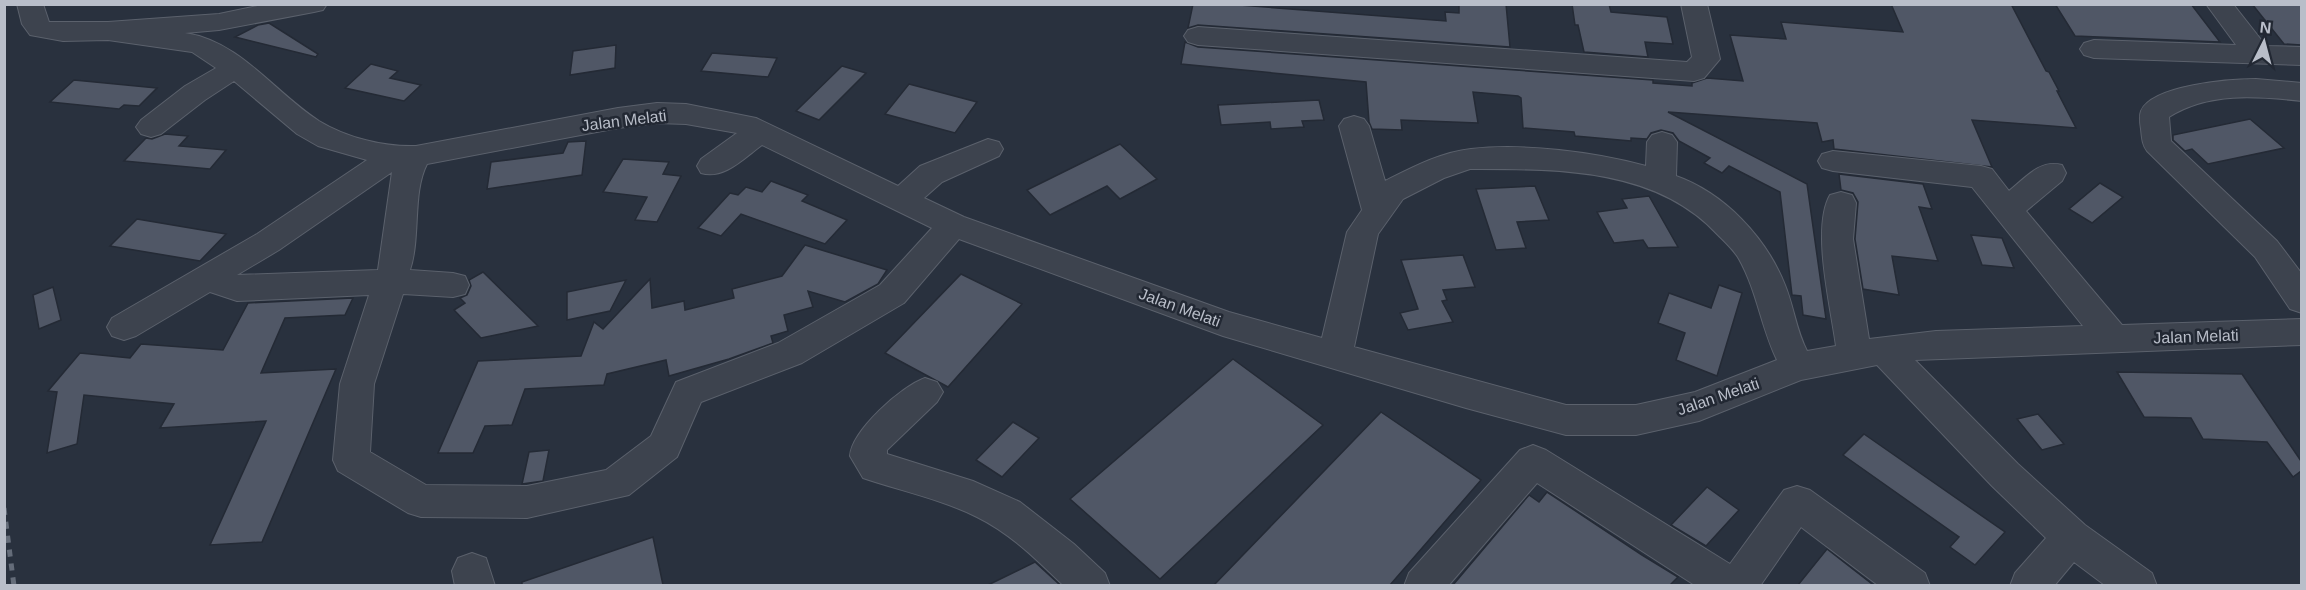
<svg xmlns="http://www.w3.org/2000/svg" width="2306" height="590" viewBox="0 0 2306 590" font-family="Helvetica,sans-serif">
	<rect width="100%" height="100%" fill="#29313e"/>
	<g fill="#505766" stroke="#242a35" stroke-width="1.5">
		<path d="M1193,4H1226L1446,21L1445,12L1459,13V4H1506L1510,47L1198,25L1188,28Z"/>
		<path d="M1572,4H1609L1611,12L1667,17L1673,44L1645,42L1648,57L1584,52L1578,25H1575Z"/>
		<path d="M1891,4H2011L2046,71L2049,72L2059,91H2057L2076,128L1972,120L1992,167L1834,149L1833,140L1822,142L1817,123L1668,112L1807,184L1826,319L1803,315L1801,296L1792,295L1780,192L1729,166L1722,173L1704,163L1710,158L1679,141L1673,133L1661,130L1651,133L1647,139L1631,138V141L1575,136L1574,132L1523,128L1521,98L1518,96L1473,92L1478,123L1401,120L1402,130L1372,129L1369,122L1366,82L1181,64L1185,42L1198,47L1653,80V83L1692,86V83L1707,78L1743,81L1730,35L1786,39L1781,22L1903,32Z"/>
		<path d="M2055,4H2191L2220,42L2075,36Z"/>
		<path d="M2252,4H2301V45L2284,44Z"/>
		<path d="M269,23L318,54L316,57L235,37L258,25Z"/>
		<path d="M616,45L615,68L570,75L573,51Z"/>
		<path d="M712,53L777,58L768,77L701,71Z"/>
		<path d="M371,64L398,71L390,78L421,85L404,101L345,88Z"/>
		<path d="M842,66L866,73L819,120L796,111Z"/>
		<path d="M74,80L157,88L139,106L124,105L119,109L50,102Z"/>
		<path d="M909,84L977,102L955,133L885,114Z"/>
		<path d="M1319,100L1324,120L1302,121L1304,127L1271,129L1270,122L1221,125L1218,105Z"/>
		<path d="M2250,119L2284,148L2208,164L2192,149L2185,151L2173,140V135Z"/>
		<path d="M165,134L188,136L179,146L226,150L210,169L124,161L146,138L152,139Z"/>
		<path d="M586,141L582,175L487,189L491,162L563,153L568,142Z"/>
		<path d="M1120,144L1157,179L1120,199L1107,186L1050,215L1027,190Z"/>
		<path d="M623,159L669,162L663,174L681,176L657,222L635,220L647,197L603,192Z"/>
		<path d="M1839,174L1923,184L1932,209L1919,207L1938,261L1892,256L1899,295L1863,289L1855,239L1858,202L1853,193L1841,190Z"/>
		<path d="M771,181L808,195L802,201L847,220L825,244L741,214L721,236L698,228L730,193L738,195L746,187L762,192Z"/>
		<path d="M2100,183L2123,197L2092,223L2069,209Z"/>
		<path d="M1535,186L1549,220L1517,222L1526,248L1496,250L1476,189Z"/>
		<path d="M1649,196L1678,247L1648,248L1643,240L1614,243L1597,212L1627,208L1622,199Z"/>
		<path d="M137,219L226,234L200,261L110,246Z"/>
		<path d="M1971,235L2002,238L2014,268L1982,265Z"/>
		<path d="M805,245L887,270L878,284L845,302L808,291L813,307L784,315L788,331L771,336L773,343L729,359L669,376L666,360L607,374L604,385L525,389L512,425L485,426L473,453H438L478,361L581,356L594,322L603,329L650,279L652,308L684,301L685,310L734,298L732,289L782,276Z"/>
		<path d="M1463,255L1475,287L1443,290L1447,300L1442,301L1453,322L1408,330L1400,313L1418,309L1401,260Z"/>
		<path d="M483,272L538,326L481,338L454,310L465,303L460,298L467,295L471,286L469,280Z"/>
		<path d="M961,274L1022,304L948,387L885,353Z"/>
		<path d="M626,280L610,311L567,320V292Z"/>
		<path d="M1719,285L1742,293L1717,376L1676,360L1685,333L1658,323L1669,293L1711,308Z"/>
		<path d="M53,287L61,320L39,329L33,295Z"/>
		<path d="M353,298L345,315L285,318L261,373L336,369L262,542L210,545L266,421L160,428L174,404L84,395L77,444L47,453L57,392L48,391L80,353L130,358L141,344L223,350L248,303Z"/>
		<path d="M1233,359L1323,425L1160,579L1070,499Z"/>
		<path d="M2117,372L2242,374L2301,461V471L2293,477L2267,442L2203,439L2191,418L2144,417Z"/>
		<path d="M1381,412L1481,480L1390,585H1214Z"/>
		<path d="M2038,414L2064,444L2042,450L2017,419Z"/>
		<path d="M1013,422L1039,438L1002,477L976,460Z"/>
		<path d="M1864,434L2005,532L1975,565L1950,547L1959,537L1843,455Z"/>
		<path d="M549,450L543,481L522,484L529,452Z"/>
		<path d="M1707,487L1739,510L1706,546L1671,525Z"/>
		<path d="M1547,492L1642,555L1678,577L1670,585H1453L1529,495L1539,502Z"/>
		<path d="M653,537L663,585H522V582Z"/>
		<path d="M1827,549L1872,584L1871,585H1798Z"/>
		<path d="M1035,562L1060,585H988Z"/>
	</g>
	<g fill="none" stroke-linecap="round" stroke-linejoin="round">
		<defs>
			<g id="minor">
				<path d="M17,4H43L49,22H108L219,14L267,4H327L323,10L314,12L219,30L185,33C240,41 274,92 319,121C347,138 384,147 416,146L618,108L657,103L686,104L756,118L898,186L920,166L988,139L999,142L1003,149L999,156L942,182L924,198L964,217L1229,312L1322,338L1347,232L1362,210L1339,126L1344,119L1354,116L1364,119L1369,126L1385,181C1411,168 1441,152 1471,149C1524,143 1595,152 1646,166L1647,142L1652,135L1662,132L1672,135L1677,142L1676,176C1724,193 1766,237 1785,285C1794,307 1796,330 1807,351L1836,346C1831,308 1811,228 1830,195L1841,192L1852,195L1856,203L1853,239L1869,339L1936,331L2083,326L1972,187L1833,171L1822,168L1818,161L1822,154L1833,151L1981,166L1992,169L2009,191C2025,178 2040,159 2062,165L2066,173L2062,181L2026,211L2122,325L2302,319V345L1915,360L2018,464L2085,525L2152,573L2157,586H2106L2074,562L2054,586H2010L2015,573L2046,538L1992,486L1877,365L1801,380L1699,421L1636,435H1566L1466,408L1223,336L959,239L904,303L802,363L701,402L677,457L629,495L527,518L421,517L408,513L338,471L333,460L340,384L369,295L237,301L210,292L136,336L124,340L112,336L107,327L112,318L257,234L367,160L318,146L297,134L234,81L205,100L161,134L151,137L141,134L136,127L141,120L185,86L216,68L192,52L108,40L63,41L30,35L22,24ZM657,123L686,124L737,133L701,159L697,166L701,173C724,180 744,158 762,145L932,228L880,285L778,343L676,382L651,436L606,470L527,486L426,485L370,452L374,384L403,294L453,297L465,294L469,285L465,276L453,273L410,270C421,237 412,193 427,164L618,128ZM1470,169C1555,169 1656,167 1718,235C1725,242 1734,250 1739,259C1757,291 1761,327 1777,360L1695,392L1636,405H1566L1354,347L1378,234L1403,199L1444,178ZM392,172L378,270L237,275L279,250Z"/>
				<path d="M1681,4H1707L1720,59L1704,78L1694,81L1198,45L1188,42L1184,36L1188,30L1198,27L1687,62L1692,57Z"/>
				<path d="M2206,4H2233L2266,46L2302,47V65L2094,58L2084,55L2080,49L2084,43L2094,40L2236,45Z"/>
				<path d="M2256,79L2302,83V101C2257,96 2208,92 2169,117L2171,141L2277,241L2302,274V313L2290,309L2255,257L2147,151C2142,144 2142,138 2141,129C2140,123 2139,116 2141,111C2152,85 2231,79 2256,79Z"/>
				<path d="M925,378L937,382L943,392L937,402L887,450V454L973,481L1020,502L1074,544L1105,573L1110,586H1064C1037,560 1010,533 977,517C941,499 901,491 863,478L850,456C852,430 902,386 925,378Z"/>
				<path d="M1533,445L1546,450L1730,564L1784,490L1797,486L1810,490L1925,573L1930,586H1879L1801,527L1760,586H1696L1537,483L1448,586H1404L1409,573L1520,450Z"/>
				<path d="M472,553L486,558L495,586H455L452,571L458,558Z"/>
			</g>
		</defs>
		<use href="#minor" stroke="#5b616c" stroke-width="2"/>
		<use href="#minor" fill="#3d434e" fill-rule="evenodd"/>
		<path stroke="#646c79" stroke-width="5" stroke-dasharray="7 7" stroke-linecap="butt" d="M4,508L14,586"/>
	</g>
	<g text-anchor="middle" stroke-width="5" stroke-linejoin="round" paint-order="stroke">
		<g font-size="16" fill="#b9bec9" stroke="#222833">
			<text transform="translate(624 120) rotate(-7)" y="6">Jalan Melati</text>
			<text transform="translate(1180 307) rotate(20)" y="6">Jalan Melati</text>
			<text transform="translate(2196 336) rotate(-2)" y="6">Jalan Melati</text>
			<text transform="translate(1718 396) rotate(-19)" y="6">Jalan Melati</text>
		</g>
	</g>
	<rect width="2306" height="590" fill="none" stroke="#b9bec9" stroke-width="12"/>
	<g transform="translate(2264 42) rotate(6)" stroke="#222833" stroke-width="4.5" paint-order="stroke">
	<path d="M0-4.5L10 22L0 15L-10 22Z" fill="#b9bec9"/>
	<text y="-9" font-size="16" font-weight="bold" text-anchor="middle" fill="#b9bec9">N</text>
	</g>
</svg>
